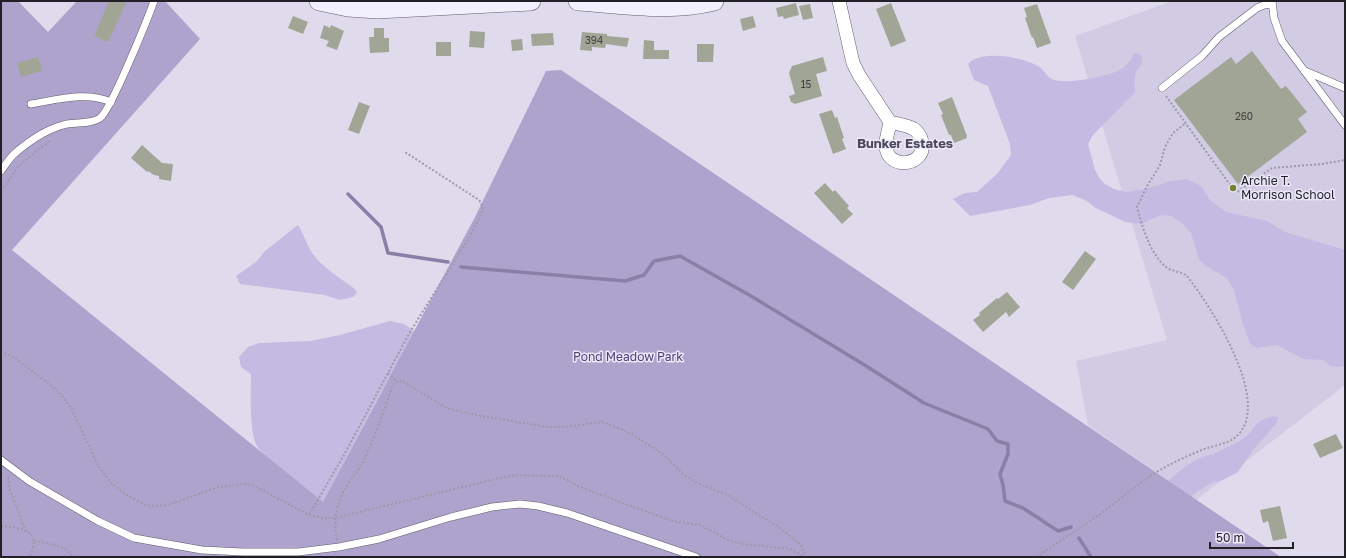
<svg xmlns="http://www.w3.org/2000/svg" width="1346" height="558" viewBox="0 0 1346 558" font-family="'Golos Text',sans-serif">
	<rect width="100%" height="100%" fill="#dfdbed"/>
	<path fill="#d1cce4" d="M1172,1H1345V385L1196,500L1088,425L1076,361L1167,340L1075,36Z"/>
	<g fill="#c4bae2">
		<path d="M1135,53L1141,55C1145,65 1137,67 1135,76C1134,80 1135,87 1135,92L1093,135L1088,144L1095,170L1100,179L1105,184L1114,189L1127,192L1145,189L1171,181L1187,179L1202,187L1210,200L1226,212L1267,221L1285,232L1345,250V366L1338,367L1331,366L1323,360L1303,359L1277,345L1257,348L1250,344L1243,324L1234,290L1227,278L1204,265L1199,259L1191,233L1183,224L1172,216L1162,215L1151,219L1142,224L1125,222L1096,208L1085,200L1072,195L1049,198L1030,205L970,216L953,199L965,193L977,192L998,173L1011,155L1010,144L988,86L974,80L968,64C981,49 1021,57 1038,66C1044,69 1047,78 1054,80C1069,84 1110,77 1123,68C1128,65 1131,58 1135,53Z"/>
		<path d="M298,225C304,234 306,244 312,253C323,268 340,278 355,289L357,293L353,297L340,300L325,295L240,284L236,276L256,262L265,251Z"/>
		<path d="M390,321L404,324L414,331L412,339L379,396L323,503C308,490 263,459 256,444C249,427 251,393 251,374L241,367L239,357L248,347L259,343L310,341L340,335Z"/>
		<path d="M1273,416L1279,418L1275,425L1253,450L1238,472L1223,480L1211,483L1197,492L1181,505L1148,498L1186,466L1198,459L1213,454L1240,441L1249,434L1256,424L1264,419Z"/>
	</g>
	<path fill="#aea3cd" d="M1,1H18L48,32L77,1H165L200,39L12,250L323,502L475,217L546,71L561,70L1281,557H1Z"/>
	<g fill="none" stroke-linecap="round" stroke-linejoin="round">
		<g stroke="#8a7fa7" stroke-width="3.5">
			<path d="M348,194L381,227L388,253L448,262"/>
			<path d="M461,267L625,281L644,275L654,261L680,256L751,296L863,364L924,403L988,429L997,441L1008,444V454L1000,474L1003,485L1005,501L1023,508L1058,531L1071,527"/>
			<path d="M1079,538L1091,557"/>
		</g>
	</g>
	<g fill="#a1a595">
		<path d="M109,1H127L108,42L94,36Z"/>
		<path d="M796,3L799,15L784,19L783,16L778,17L776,8Z"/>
		<path d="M891,3L906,41L891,47L876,9Z"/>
		<path d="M810,4L813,18L803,20L799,6Z"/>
		<path d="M1037,4L1051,43L1037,48L1033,37L1032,38L1025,18L1027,17L1024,8Z"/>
		<path d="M293,16L308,22L303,34L288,28Z"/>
		<path d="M753,16L756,27L743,31L740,19Z"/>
		<path d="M324,25L330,28L331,25L344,31L337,50L326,46L329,41L320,38Z"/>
		<path d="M374,28H384V38H389V52L370,53L369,37H374Z"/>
		<path d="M470,31L485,32L484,48L469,47Z"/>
		<path d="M582,32L607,34V36L629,38L627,47L606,44L605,48L592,47V51L580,50Z"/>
		<path d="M553,33L554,45L532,46L531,34Z"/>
		<path d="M522,39L523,50L512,51L511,40Z"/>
		<path d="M644,40L654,41V50H669V59H643Z"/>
		<rect x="436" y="42" width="15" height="14"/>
		<path d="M697,44H714L713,62H697Z"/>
		<path d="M1252,51L1281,89L1286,86L1307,112L1298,119L1307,132L1238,184L1174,100L1231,57L1236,64Z"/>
		<path d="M38,57L42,71L21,77L17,63Z"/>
		<path d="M823,57L827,71L816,74L822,96L795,104L791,102L789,96L795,94L789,73L792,66Z"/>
		<path d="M952,97L967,136L966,137L967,138L954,143L951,135H949L941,115L943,114L938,103Z"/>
		<path d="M359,102L370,106L359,134L348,130Z"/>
		<path d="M832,110L835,118L837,117L844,138L842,139L846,149L833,154L819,114Z"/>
		<path d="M142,145L162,163L173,164L171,181L159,179V176L154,175L148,171L147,172L131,158Z"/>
		<path d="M825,183L833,192L835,190L849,206L847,208L853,214L842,224L814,193Z"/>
		<path d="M1085,251L1096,259L1073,290L1062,282Z"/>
		<path d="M1007,292L1020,307L1009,317L1006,312L983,332L973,320L980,315L979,313L997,298L998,299Z"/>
		<path d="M1336,434L1343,448L1320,458L1313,444Z"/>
		<path d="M1280,506L1287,538L1273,541L1268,521L1263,523L1260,510Z"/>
	</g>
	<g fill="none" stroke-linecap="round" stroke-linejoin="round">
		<defs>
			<g id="service">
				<path d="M1272,1L1274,18L1282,41L1345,125"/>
				<path d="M1305,71L1345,88"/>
				<path d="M1162,88L1202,56L1219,37L1257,8L1264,5L1272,4"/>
				<path d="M31,104C56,100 87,91 111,102"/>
				<path d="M1,171C5,165 9,159 14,154C29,141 48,128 67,124C78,122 92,124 100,118C111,110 148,18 154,1"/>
				<path d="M1,460L29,481L98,521L134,538L202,550L243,552H298L339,547L379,539L451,517L492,507L520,504L538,506L567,513L696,557"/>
			</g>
			<path id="minor" d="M839,1L853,63L859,75L890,122C897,124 907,125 914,129C918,132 921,137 922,142C927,166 888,171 886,147C885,139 889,130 890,122"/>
			<g id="secondary">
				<path d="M319,1L348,7L378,9L531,1"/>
				<path d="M578,1C623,4 670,12 714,1"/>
			</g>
		</defs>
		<use href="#service" stroke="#5f5b6a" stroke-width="8"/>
		<use href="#minor" stroke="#5f5b6a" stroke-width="14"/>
		<use href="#secondary" stroke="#5f5b6a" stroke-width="20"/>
		<g stroke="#9d9aa8" stroke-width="2" stroke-dasharray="2 2" stroke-linecap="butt">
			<path d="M1166,96L1228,182L1237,192L1272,168L1322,164L1345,160"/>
			<path d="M1,191L18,167L40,148L50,141"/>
			<path d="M1,351L16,359L57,390L70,406L99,467L111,483L126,495L146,505L158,506L168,505L218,487L243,484L255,486L309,515L323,518H335L500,478L516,475L556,476L565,479L582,488L672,521L701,525L728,540L743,544L790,549L801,555L802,557"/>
			<path d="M388,373L396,381"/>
			<path d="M8,477L10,490L25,530"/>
			<path d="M309,515L344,455L410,332L470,236L483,210L481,203L479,200L405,152"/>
			<path d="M1,526C22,528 43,530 29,557"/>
			<path d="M337,540C333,519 336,502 348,484C354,475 360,468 365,458C375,435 385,410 392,386C397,381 398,380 404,382L446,408L481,416L548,427H565L602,422L621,429L633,435L664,455L684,475L697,483L730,496L752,511L780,528L801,545L806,557"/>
			<path d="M34,541C47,543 66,545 73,557"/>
			<path d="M1036,557C1060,541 1084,526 1107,509C1123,497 1138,483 1155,473C1170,464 1186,456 1202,450C1212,446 1227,444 1236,437C1274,403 1211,307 1187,276C1181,271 1171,272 1165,266C1151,255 1141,224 1137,207L1146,188L1160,165L1165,147L1173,133L1186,123"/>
		</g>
		<use href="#service" stroke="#fff" stroke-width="7"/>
		<use href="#minor" stroke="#fff" stroke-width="13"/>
		<use href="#secondary" stroke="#f3f0fd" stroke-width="19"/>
	</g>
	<circle fill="#74822f" stroke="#ece8fa" stroke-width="1.5" cx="1233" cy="188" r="4"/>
	<g text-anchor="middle" stroke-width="3" stroke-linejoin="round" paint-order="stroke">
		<g font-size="10" fill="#424142">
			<text x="594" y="44">394</text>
			<text x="806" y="88">15</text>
			<text x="1244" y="120">260</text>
		</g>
		<g font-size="12" fill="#222027" stroke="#ece8fa" text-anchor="start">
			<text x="1241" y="185">Archie T.<tspan x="1241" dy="14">Morrison School</tspan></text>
		</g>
		<g font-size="12" fill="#4f3d74" stroke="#ece8fa">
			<text x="628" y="361">Pond Meadow Park</text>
		</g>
		<g font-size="13" font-weight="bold" fill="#4c4857" stroke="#ece8fa">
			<text x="905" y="148">Bunker Estates</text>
		</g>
	</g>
	<rect width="1346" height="558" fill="none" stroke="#222027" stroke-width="4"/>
	<path d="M1210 542v6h83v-6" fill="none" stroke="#222027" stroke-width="2"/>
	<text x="1216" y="542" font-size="12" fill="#222027" stroke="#ece8fa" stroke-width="3" paint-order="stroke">50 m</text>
</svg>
